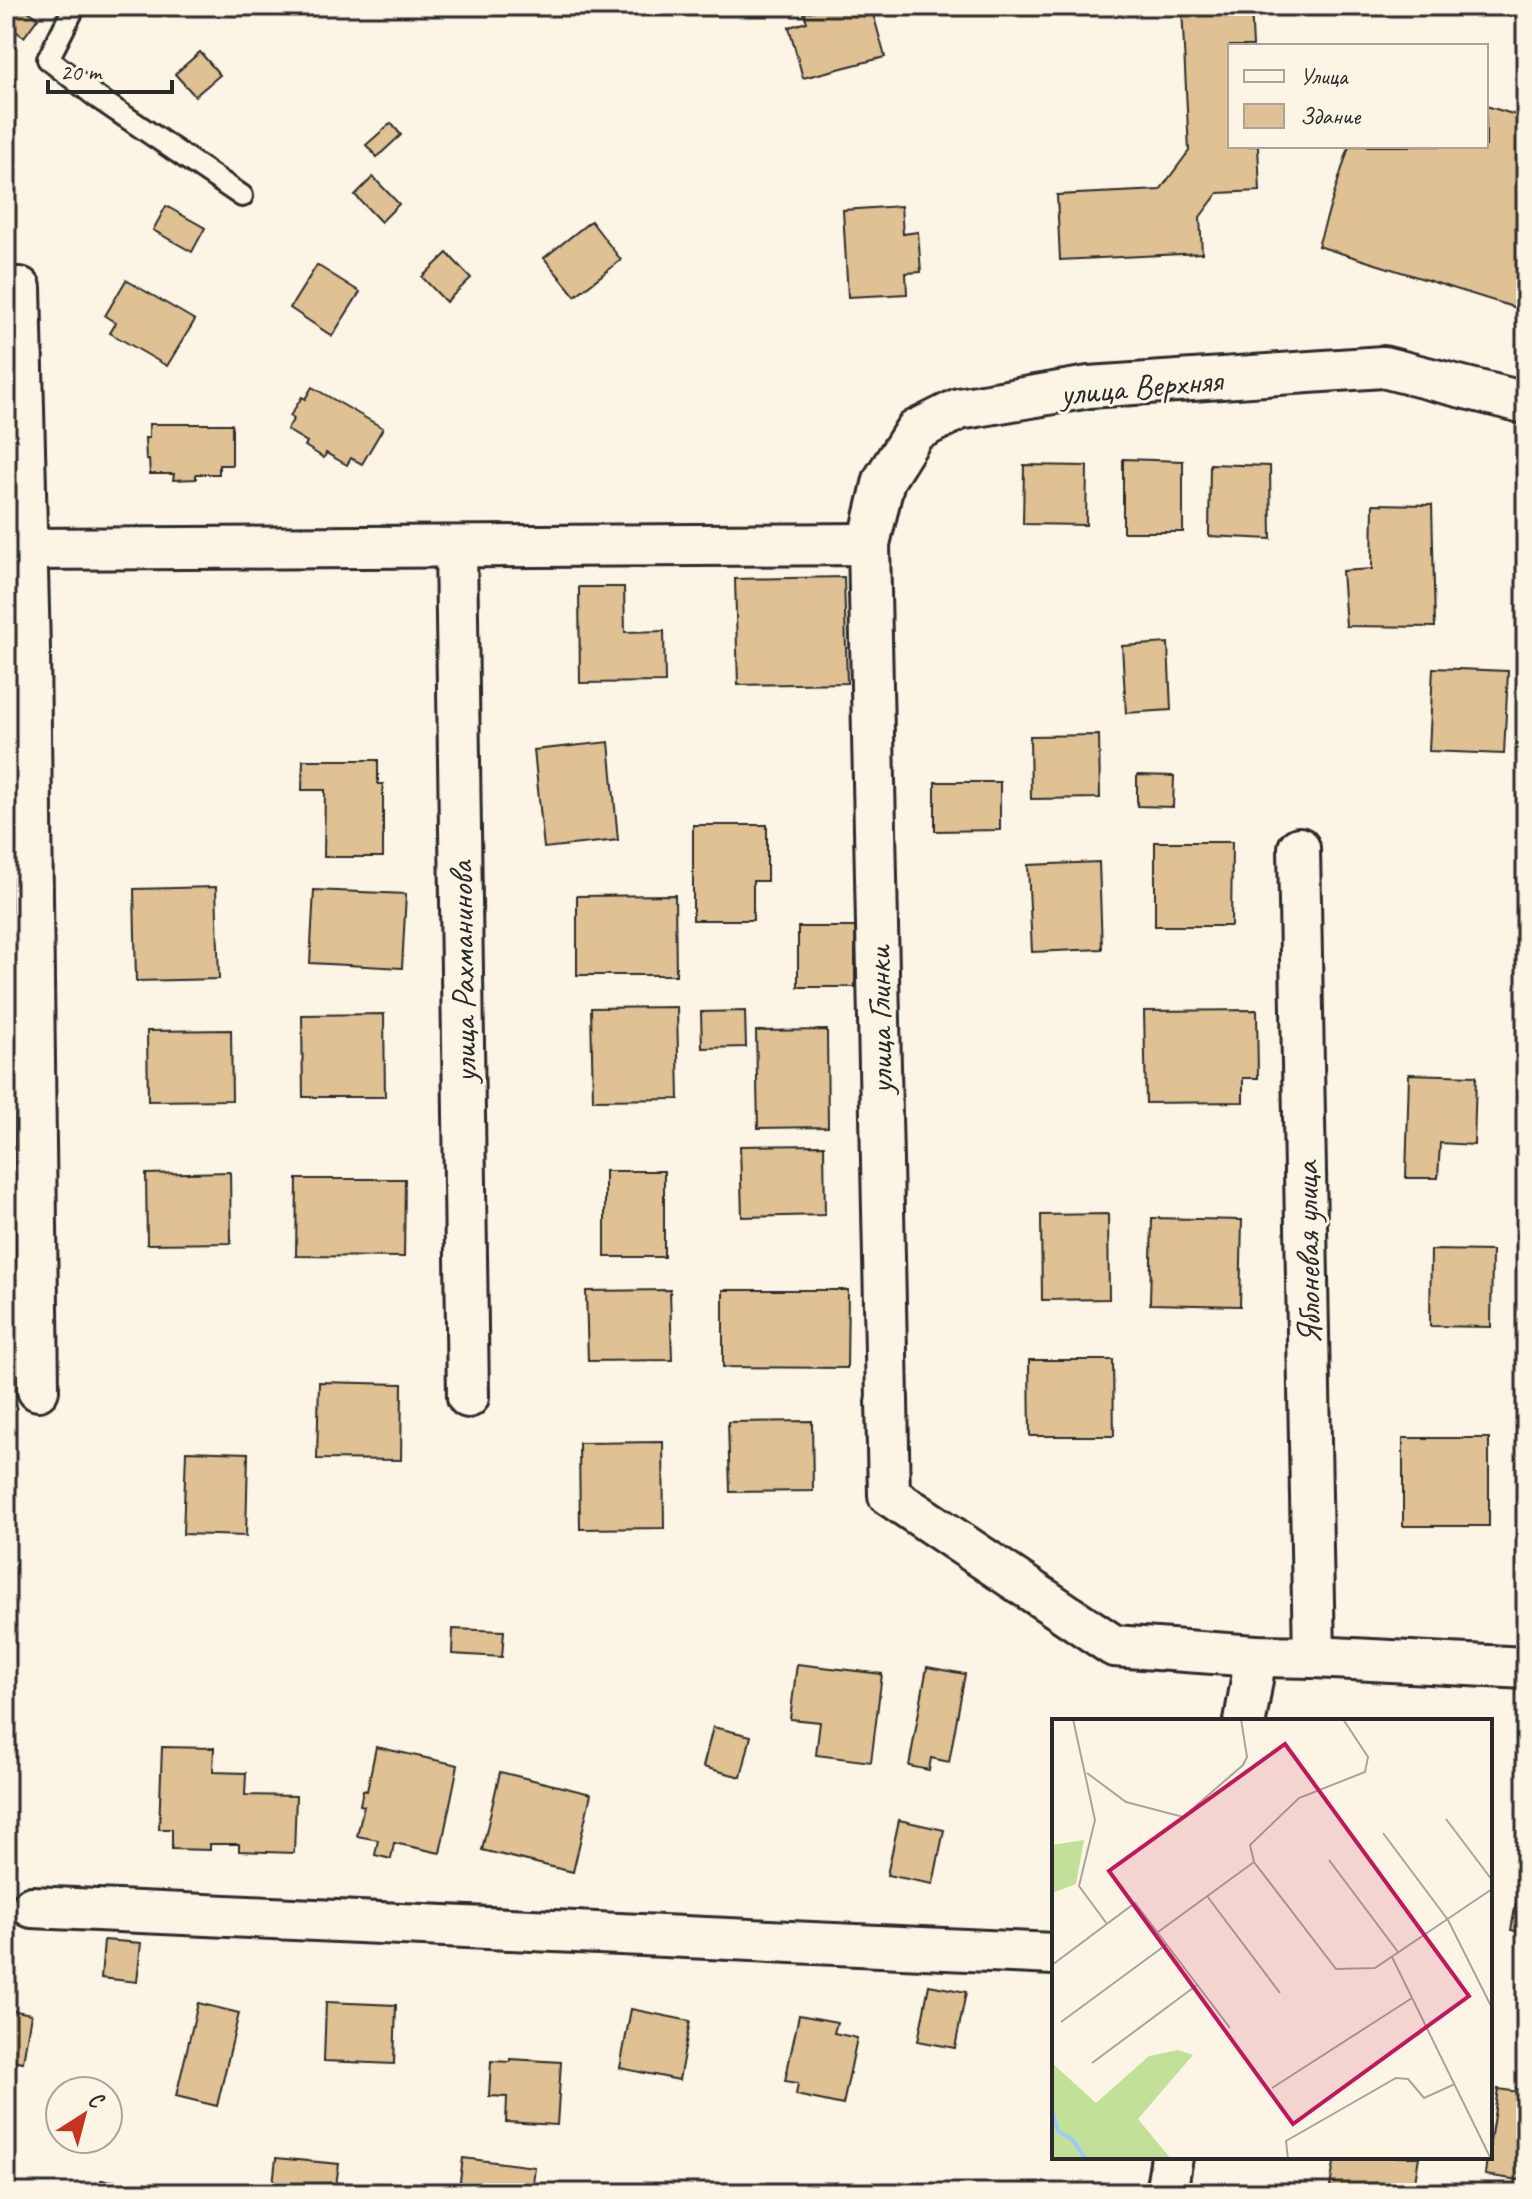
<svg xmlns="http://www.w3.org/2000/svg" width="1532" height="2199" viewBox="0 0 1532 2199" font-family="Caveat,sans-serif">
	<rect width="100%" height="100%" fill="#fcf5e5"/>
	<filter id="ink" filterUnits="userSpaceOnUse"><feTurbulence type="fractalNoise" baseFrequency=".0125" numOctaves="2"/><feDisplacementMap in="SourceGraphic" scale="16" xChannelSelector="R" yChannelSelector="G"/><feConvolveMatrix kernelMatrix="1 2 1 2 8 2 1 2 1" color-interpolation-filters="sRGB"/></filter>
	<g filter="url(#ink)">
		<g fill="#e0c193" stroke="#2b2b2b" stroke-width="2">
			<path d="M6,6H21L38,18L24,37L6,24Z"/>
			<path d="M831,6H853L855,11L871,6L885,57L803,78L789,27L807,22L804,13Z"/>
			<path d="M1203,6H1251L1253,46H1230V146H1258L1260,191L1218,193L1200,217L1202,253L1060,260L1057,195L1160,190L1189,151L1182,7Z"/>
			<path d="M200,52L220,75L195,96L175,74Z"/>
			<path d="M1486,106L1526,118V311L1318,246L1349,146H1486Z"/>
			<path d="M391,123L401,135L377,157L366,145Z"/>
			<path d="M373,177L399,204L381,222L355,195Z"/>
			<path d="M166,206L205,228L192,252L153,230Z"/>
			<path d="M901,206L903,234L918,232L921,272L906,273L907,294L848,297L843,210Z"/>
			<path d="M591,221L621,260L575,296L544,258Z"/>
			<path d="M447,253L471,278L446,302L422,277Z"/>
			<path d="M317,265L360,292L332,336L290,308Z"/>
			<path d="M126,280L195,320L167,366L110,333L116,323L105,316Z"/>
			<path d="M312,387L383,428L362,464L351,458L347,465L326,453L324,458L305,446L307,442L287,430L294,418L290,416L302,397L305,399Z"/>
			<path d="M149,424H232V465H219V474H196V479L173,480L174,474H150L149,460H146L145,438H149Z"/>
			<path d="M1123,459L1183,461V532H1123Z"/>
			<path d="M1210,464L1270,466L1271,539L1209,536Z"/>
			<path d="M1024,465L1087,466L1086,525L1023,524Z"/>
			<path d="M1373,504L1432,505L1435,627L1346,626L1342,571L1372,569Z"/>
			<path d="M844,577L847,683L738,685L735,579Z"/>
			<path d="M579,587H624L625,632L664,631L665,682L580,683Z"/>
			<path d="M1168,643L1171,710L1126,713L1122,646Z"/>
			<path d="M1433,668L1508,671L1504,754L1429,751Z"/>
			<path d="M1099,735L1100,798L1031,799L1030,736Z"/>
			<path d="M609,742L618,840L544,848L534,750Z"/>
			<path d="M303,760H378V784H383V857H324L325,790H302Z"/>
			<path d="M1137,775L1174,776L1173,807L1137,806Z"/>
			<path d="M935,782H1000V830L935,831Z"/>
			<path d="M693,825H767V881H753V920H693Z"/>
			<path d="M1155,842H1232L1231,926H1155Z"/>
			<path d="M1099,862L1102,949L1032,952L1028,865Z"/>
			<path d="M216,887L219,979L136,981L134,889Z"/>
			<path d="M314,890L406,894L402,968L310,963Z"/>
			<path d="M675,895L676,975H577V896Z"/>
			<rect x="798" y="927" width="57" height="60"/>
			<path d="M677,1007L679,1099L593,1100L591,1008Z"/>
			<path d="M1257,1010L1258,1078H1243V1102L1146,1103L1144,1011Z"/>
			<path d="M745,1011L746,1047L702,1048L701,1012Z"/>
			<path d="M384,1014L385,1097H303L302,1015Z"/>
			<path d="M231,1030L232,1100L148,1101L147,1031Z"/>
			<path d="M827,1030L828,1127L758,1128L756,1031Z"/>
			<path d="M1409,1074L1476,1076L1474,1145L1440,1143L1438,1178H1406Z"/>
			<path d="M824,1145L825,1215L742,1217L740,1146Z"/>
			<rect x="605" y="1171" width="59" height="86"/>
			<path d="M230,1172L231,1243L147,1244L146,1174Z"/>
			<path d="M297,1179H405L404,1257L296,1256Z"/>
			<path d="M1108,1214L1109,1299L1042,1300L1041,1215Z"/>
			<path d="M1152,1218L1242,1220L1240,1306L1150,1304Z"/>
			<path d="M1431,1250L1492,1251L1491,1327L1430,1326Z"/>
			<path d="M670,1290L672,1360L588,1361L586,1291Z"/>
			<path d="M723,1290H848L847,1368L723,1367Z"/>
			<path d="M1029,1360H1113L1114,1436H1030Z"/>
			<path d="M319,1382L402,1384L401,1460L317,1459Z"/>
			<path d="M812,1421L813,1491L730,1492L728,1422Z"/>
			<rect x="1403" y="1438" width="86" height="88"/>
			<path d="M663,1442L664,1528L580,1529L579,1443Z"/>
			<path d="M186,1451L248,1453L246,1536L183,1534Z"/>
			<path d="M453,1629L504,1631L502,1657L452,1654Z"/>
			<path d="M797,1664L882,1674L871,1762L816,1755L820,1722L790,1719Z"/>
			<path d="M927,1667L965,1674L949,1762L931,1758L929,1770L909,1766Z"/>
			<path d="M713,1727L751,1736L741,1777L703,1767Z"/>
			<path d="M162,1747L214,1748L213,1772L246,1773L245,1795L296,1796L294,1853L239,1851V1844H210V1850L172,1849V1829H159Z"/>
			<path d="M376,1747L458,1765L440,1853L394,1843L391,1859L375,1855L378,1840L357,1836L364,1806L360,1805L363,1790L367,1791Z"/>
			<path d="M500,1772L591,1794L573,1872L482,1850Z"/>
			<path d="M899,1820L944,1830L933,1884L887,1875Z"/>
			<path d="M1520,1880L1526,1881V1933L1511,1930Z"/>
			<path d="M104,1940L141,1943L137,1982L101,1978Z"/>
			<path d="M929,1985L966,1992L955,2048L918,2041Z"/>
			<path d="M326,2002L396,2005L394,2064L324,2061Z"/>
			<path d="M198,2003L239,2013L217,2106L176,2096Z"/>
			<path d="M6,2009L31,2014L23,2062L6,2059Z"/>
			<path d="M631,2009L690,2021L679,2080L620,2068Z"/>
			<path d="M799,2015L837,2022L834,2033L857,2038L843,2105L796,2095L798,2083L785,2081Z"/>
			<path d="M510,2059L561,2062L557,2125L506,2122L507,2097L489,2096L491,2061L510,2062Z"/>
			<path d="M1498,2089L1526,2093V2181L1485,2175L1487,2157H1490V2141Z"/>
			<path d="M1335,2157H1419L1413,2193H1360L1330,2187Z"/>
			<path d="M276,2158L339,2164L336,2185H346L345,2193H272Z"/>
			<path d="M463,2158L535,2167L532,2193H506L459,2188Z"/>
			<path d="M101,2180L178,2187L177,2193H100Z"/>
		</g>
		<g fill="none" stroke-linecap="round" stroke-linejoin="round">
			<defs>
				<path id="service" d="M75,6L48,59L98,98L242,196"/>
				<g id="minor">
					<path d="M6,288H20L29,650L38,1390"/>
					<path d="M1526,403L1383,367L1089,387L959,409L915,431L884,480L869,544L889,1495L1114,1646L1256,1656L1314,1657L1526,1668"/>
					<path d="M456,547L468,1397"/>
					<path d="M27,549L869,544"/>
					<path d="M1299,848L1314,1657"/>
					<path d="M1245,1721L1256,1656"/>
					<path d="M32,1907L1054,1954"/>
					<path d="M1166,2193L1172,2157"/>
				</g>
			</defs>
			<use href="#service" stroke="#2b2b2b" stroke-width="26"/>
			<use href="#minor" stroke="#2b2b2b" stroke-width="46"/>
			<use href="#service" stroke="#fcf5e5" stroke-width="20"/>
			<use href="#minor" stroke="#fcf5e5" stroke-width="40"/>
		</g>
	</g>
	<g text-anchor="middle" stroke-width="6" stroke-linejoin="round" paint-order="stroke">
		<g font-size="34" fill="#2b2b2b" stroke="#fcf5e5">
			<text transform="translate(1141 386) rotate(-5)" y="12">улица Верхняя</text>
			<text transform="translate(462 972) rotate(-91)" y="12">улица Рахманинова</text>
			<text transform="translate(879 1020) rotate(-91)" y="12">улица Глинки</text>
			<text transform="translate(1307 1253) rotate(-91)" y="12">Яблоневая улица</text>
		</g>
	</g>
	<g transform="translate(1052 1719)">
		<rect width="440" height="440" fill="#fcf5e5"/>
		<path d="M32,121L24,165L0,174V126ZM126,331L141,336L86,400L119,440H0V344L44,384L97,337Z" fill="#c3e098"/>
		<path fill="none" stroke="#9dcbf8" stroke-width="4" d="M0,391L6,412L20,420L34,440"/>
		<path fill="none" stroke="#a8a49b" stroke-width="2" d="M21,0L43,101L27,167L55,205M291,0L316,38L313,53L247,79L198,126L202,143L284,250L323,249L440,170M35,54L74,83L131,98L191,46L195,38L189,0M394,100L440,161M331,114L396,201L440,289M277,141L346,233M155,177L228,274M106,213L202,143M340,238L439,440M0,246L83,184L178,309M9,303L115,225M40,344L145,266M220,369L360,279M236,440L234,422L344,359L356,360L372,379L403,365"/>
		<path fill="#c2185b" fill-opacity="0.15" stroke="#c2185b" stroke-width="4" d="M233,25L417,277L241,405L57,152Z"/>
		<rect width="440" height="440" fill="none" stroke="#2b2b2b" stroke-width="4"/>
	</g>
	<rect width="1532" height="2199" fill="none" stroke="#fcf5e5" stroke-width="32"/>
	<rect x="16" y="16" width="1500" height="2167" fill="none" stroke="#2b2b2b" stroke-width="3" filter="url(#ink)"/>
	<rect x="1228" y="44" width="260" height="104" fill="#fcf5e5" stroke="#a8a49b" stroke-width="2"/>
	<rect x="1244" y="70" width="40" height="12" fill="#fcf5e5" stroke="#a8a49b" stroke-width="2"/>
	<text x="1300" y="84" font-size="24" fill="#2b2b2b">Улица</text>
	<rect x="1244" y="104" width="40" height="24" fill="#e0c193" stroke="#a8a49b" stroke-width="2"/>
	<text x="1300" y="124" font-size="24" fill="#2b2b2b">Здание</text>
	<g transform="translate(84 2115) rotate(36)"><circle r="38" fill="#fcf5e5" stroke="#a8a49b" stroke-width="2"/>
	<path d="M0-6L14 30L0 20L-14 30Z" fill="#c8321e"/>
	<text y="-12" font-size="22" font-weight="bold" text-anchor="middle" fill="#2b2b2b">С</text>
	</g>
	<path d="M48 80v12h124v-12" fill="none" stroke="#2b2b2b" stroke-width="4"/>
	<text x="60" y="80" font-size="24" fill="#2b2b2b" stroke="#fcf5e5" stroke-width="6" paint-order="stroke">20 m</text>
</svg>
